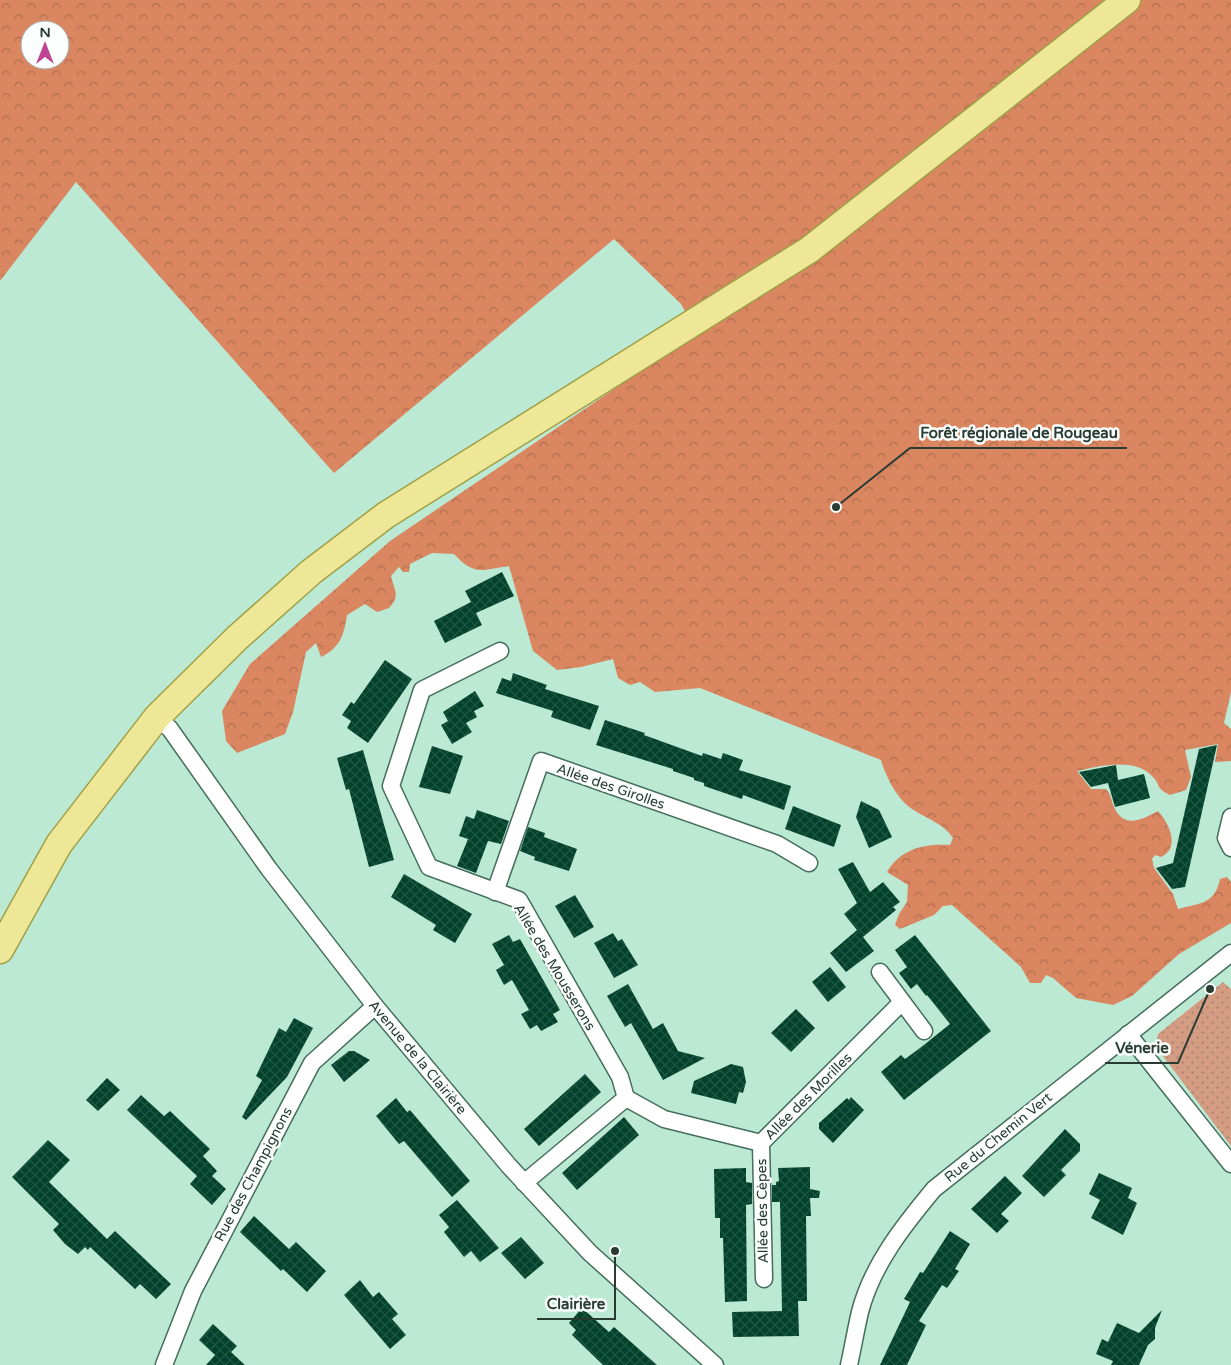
<svg xmlns="http://www.w3.org/2000/svg" width="1231" height="1365" viewBox="0 0 1231 1365" font-family="'Varela Round',sans-serif">
	<defs>
		<pattern id="grass-dots" width="8" height="8" patternUnits="userSpaceOnUse" patternTransform="scale(1.25)"><rect width="8" height="8" fill="#d39c83"/><path d="M2 2h.1M6 6h.1" fill="none" stroke="#ab806c" stroke-width="1.8" stroke-linecap="round"/></pattern>
		<pattern id="forest-crowns" width="20" height="18" patternUnits="userSpaceOnUse" patternTransform="scale(1.25)"><rect width="20" height="18" fill="#da8660"/><path d="M2 6a3 3 0 1 1 6 0M12 15a3 3 0 1 1 6 0" fill="none" stroke="#b16f50"/></pattern>
		<pattern id="building-cross-hatch" width="8" height="8" patternUnits="userSpaceOnUse" patternTransform="scale(1.25)"><rect width="8" height="8" fill="#02422d"/><path d="M0 0l8 8M0 8l8-8" fill="none" stroke="#1e5643"/></pattern>
	</defs>
	<rect width="100%" height="100%" fill="#bce9d3"/>
	<path fill="url(#grass-dots)" d="M1223,982L1231,989V1146L1156,1047L1158,1034Z"/>
	<path fill="url(#forest-crowns)" fill-rule="evenodd" d="M0,0H1231V692L1224,723L1231,729V761L1215,762L1218,744L1185,750L1191,777L1186,790L1170,795C1154,787 1162,786 1152,776C1134,757 1099,766 1077,771L1091,789H1106C1111,794 1111,800 1114,807C1124,829 1141,820 1158,811C1169,823 1181,848 1161,857L1155,855L1152,859L1154,868L1173,894L1178,909C1200,903 1215,904 1220,879L1227,877L1231,882V923L1179,954L1132,996L1113,1005L1076,998L1053,978L1046,975L1041,983H1030L1021,967L952,905L943,906L934,915L900,929L895,925L899,914L907,902L908,885L887,872C900,849 925,843 950,845L953,838C943,823 927,819 912,809C897,799 886,777 881,760L700,688L655,692L640,682L630,685L618,678L613,659L581,667L557,670L533,651L509,566C482,570 474,576 454,554L432,553L410,564L409,572H403L399,567L391,576C394,590 401,595 389,608L377,612L365,604L347,615C344,635 340,648 321,657L316,643L306,652L293,712L285,734L237,753L226,741L222,711L250,664L390,541L697,333L681,304L614,239L334,473L76,182L0,281ZM30,30H60V60H30Z"/>
	<g fill="url(#building-cross-hatch)">
		<path d="M502,572L514,596L476,613L482,625L445,643L434,621L471,602L465,591Z"/>
		<path d="M385,660L412,679L368,743L347,728L351,721L342,715L351,702L354,704Z"/>
		<path d="M513,673L547,685L545,689L599,706L590,730L551,717L553,711L496,693L502,678L511,681Z"/>
		<path d="M475,691L484,706L474,711L477,717L466,723L472,732L452,744L441,725L448,721L443,712Z"/>
		<path d="M605,720L645,733L644,735L702,756L703,753L721,759L723,753L743,760L739,770L791,786L784,810L743,795L742,799L704,786V783L694,780V778L673,771V769L596,745Z"/>
		<path d="M1217,745L1185,887L1172,889L1156,868L1173,863L1199,749Z"/>
		<path d="M432,746L463,756L450,794L419,787Z"/>
		<path d="M363,750L394,860L369,867L349,789L346,790L337,758Z"/>
		<path d="M1116,765L1118,780L1144,774L1150,798L1115,807L1108,783L1091,787L1079,772Z"/>
		<path d="M861,801L879,810L892,837L869,848L856,817Z"/>
		<path d="M793,806L841,825L834,847L785,829Z"/>
		<path d="M477,810L509,821L501,844L488,841L476,873L457,866L468,839L459,836L466,816L474,819Z"/>
		<path d="M528,827L545,833L544,837L577,849L569,871L534,860L535,857L520,851Z"/>
		<path d="M853,862L870,892L883,882L900,902L893,907L896,910L863,937L874,951L846,972L830,953L857,930L844,914L857,903L838,869Z"/>
		<path d="M404,874L472,914L455,943L433,930L436,925L391,897Z"/>
		<path d="M575,895L594,927L574,938L555,906Z"/>
		<path d="M613,933L618,941L622,939L638,965L614,978L594,943Z"/>
		<path d="M509,935L513,942L520,939L560,1010L553,1014L558,1022L541,1031L537,1025L530,1029L521,1014L529,1010L512,980L504,985L496,970L504,965L492,944Z"/>
		<path d="M915,935L991,1031L904,1100L881,1072L901,1055L905,1059L920,1048L950,1024L927,995L926,996L917,984L911,989L899,973L907,967L895,950Z"/>
		<path d="M830,967L846,987L828,1002L812,982Z"/>
		<path d="M628,984L653,1029L663,1023L678,1051L705,1058L663,1080L631,1023L625,1027L607,996Z"/>
		<path d="M796,1009L815,1028L791,1052L771,1033Z"/>
		<path d="M294,1018L313,1028L287,1077L246,1120L242,1117L262,1080L256,1076L279,1028L286,1032Z"/>
		<path d="M349,1051H354L370,1060L344,1082L331,1065Z"/>
		<path d="M731,1064L743,1067L746,1082L743,1093L739,1092L736,1104L691,1093L694,1081Z"/>
		<path d="M585,1074L601,1092L539,1146L524,1129Z"/>
		<path d="M107,1078L120,1090L98,1111L86,1100Z"/>
		<path d="M141,1095L164,1116L170,1111L210,1149L203,1156L217,1171L212,1176L226,1189L212,1205L190,1184L197,1176L127,1110Z"/>
		<path d="M851,1097L864,1110L833,1143L819,1129V1123L847,1098L849,1100Z"/>
		<path d="M396,1098L407,1112L410,1110L470,1181L452,1197L404,1141L399,1144L376,1116Z"/>
		<path d="M624,1117L639,1135L577,1190L562,1173Z"/>
		<path d="M1065,1129L1080,1144V1151L1061,1170L1066,1175L1044,1197L1022,1176Z"/>
		<path d="M48,1140L70,1160L49,1182L107,1239L115,1231L171,1284L156,1299L140,1284L135,1289L90,1247L88,1250L85,1247L78,1254L65,1244L53,1230L59,1224L12,1177Z"/>
		<path d="M810,1167V1189L820,1191L819,1198H810L811,1216H806L807,1301H798L799,1336L733,1337L732,1312L782,1311L780,1202H772V1185H776V1182L779,1181L778,1168Z"/>
		<path d="M746,1168V1182L752,1183V1204L746,1205L747,1301L725,1302L723,1238H720V1218H715L714,1169Z"/>
		<path d="M1099,1173L1132,1188L1128,1198L1137,1203L1123,1235L1091,1218L1100,1200L1089,1194Z"/>
		<path d="M1005,1176L1022,1193L1001,1214L1009,1221L997,1233L971,1209Z"/>
		<path d="M457,1200L499,1248L480,1262L471,1251L464,1257L444,1232L449,1227L439,1215Z"/>
		<path d="M254,1216L289,1249L296,1242L326,1271L307,1292L283,1269L281,1271L240,1232Z"/>
		<path d="M950,1231L970,1244L955,1269L959,1271L947,1288L942,1285L919,1321L926,1325L907,1365H880L910,1302L904,1299L920,1272L923,1273Z"/>
		<path d="M521,1237L544,1263L525,1279L501,1253Z"/>
		<path d="M360,1280L373,1297L379,1292L398,1314L392,1319L406,1335L390,1349L344,1295Z"/>
		<path d="M582,1308L609,1332L614,1327L657,1365H603L572,1335L576,1330L569,1323Z"/>
		<path d="M1162,1310L1155,1328V1339L1148,1345L1139,1365H1111L1113,1361L1096,1354L1102,1339L1108,1342L1117,1323L1139,1333Z"/>
		<path d="M213,1324L237,1346L231,1352L245,1365H206L215,1355L199,1340Z"/>
	</g>
	<g fill="none" stroke-linecap="round" stroke-linejoin="round">
		<defs>
			<g id="street">
				<path d="M500,651L422,690L391,786L429,867L519,900L620,1077L626,1098"/>
				<path d="M157,717L170,729L269,869L375,1006L509,1166L590,1253L715,1365"/>
				<path d="M1231,817L1226,838L1231,848"/>
				<path d="M495,892L541,761L777,844L809,863"/>
				<path d="M880,972L924,1031"/>
				<path d="M1128,1034L1231,1164"/>
				<path d="M761,1143L764,1279"/>
				<path d="M524,1183L626,1098L664,1119L761,1143L902,1002"/>
				<path d="M164,1365L193,1291L312,1063L375,1006"/>
				<path d="M849,1365C853,1347 856,1329 860,1312C872,1265 904,1225 934,1189L1231,953"/>
			</g>
			<path id="primary" d="M0,950L59,844L157,717L237,638L311,572L386,515L809,250L1127,0"/>
		</defs>
		<use href="#street" stroke="#456e5c" stroke-width="19"/>
		<use href="#primary" stroke="#a1a047" stroke-width="29"/>
		<use href="#street" stroke="#fff" stroke-width="16"/>
		<use href="#primary" stroke="#eee797" stroke-width="26"/>
	</g>
	<g text-anchor="middle" stroke-width="5" stroke-linejoin="round" paint-order="stroke">
		<g font-size="14" fill="#293b33" stroke="#fbfffd">
			<text transform="translate(611 786) rotate(19)" y="5">Allée des Girolles</text>
			<text transform="translate(555 967) rotate(59)" y="5">Allée des Mousserons</text>
			<text transform="translate(418 1057) rotate(50)" y="5">Avenue de la Clairière</text>
			<text transform="translate(808 1096) rotate(-45)" y="5">Allée des Morilles</text>
			<text transform="translate(998 1137) rotate(-39)" y="5">Rue du Chemin Vert</text>
			<text transform="translate(253 1174) rotate(-62)" y="5">Rue des Champignons</text>
			<text transform="translate(762 1211) rotate(-91)" y="5">Allée des Cèpes</text>
		</g>
	</g>
	<path fill="none" stroke="#293b33" stroke-width="2" d="M836 507L910 448H1127M1210 989L1178 1063H1105M615 1251L615 1319H537"/>
	<g fill="#293b33" stroke="#fbfffd" stroke-width="2">
		<circle cx="836" cy="507" r="5"/>
		<circle cx="1210" cy="989" r="5"/>
		<circle cx="615" cy="1251" r="5"/>
	</g>
	<g font-size="15" text-anchor="middle" font-weight="bold" fill="#293b33" stroke="#fbfffd" stroke-width="5" stroke-linejoin="round" paint-order="stroke">
		<text x="1019" y="438">Forêt régionale de Rougeau</text>
		<text x="1142" y="1053">Vénerie</text>
		<text x="576" y="1309">Clairière</text>
	</g>
	<g transform="translate(45 45)"><circle r="24" fill="#fbfffd" stroke="#a7b1ac"/>
	<path d="M0-4L9 19L0 12L-9 19Z" fill="#c04494"/>
	<text y="-8" font-size="14" font-weight="bold" text-anchor="middle" fill="#293b33">N</text>
	</g>
</svg>
